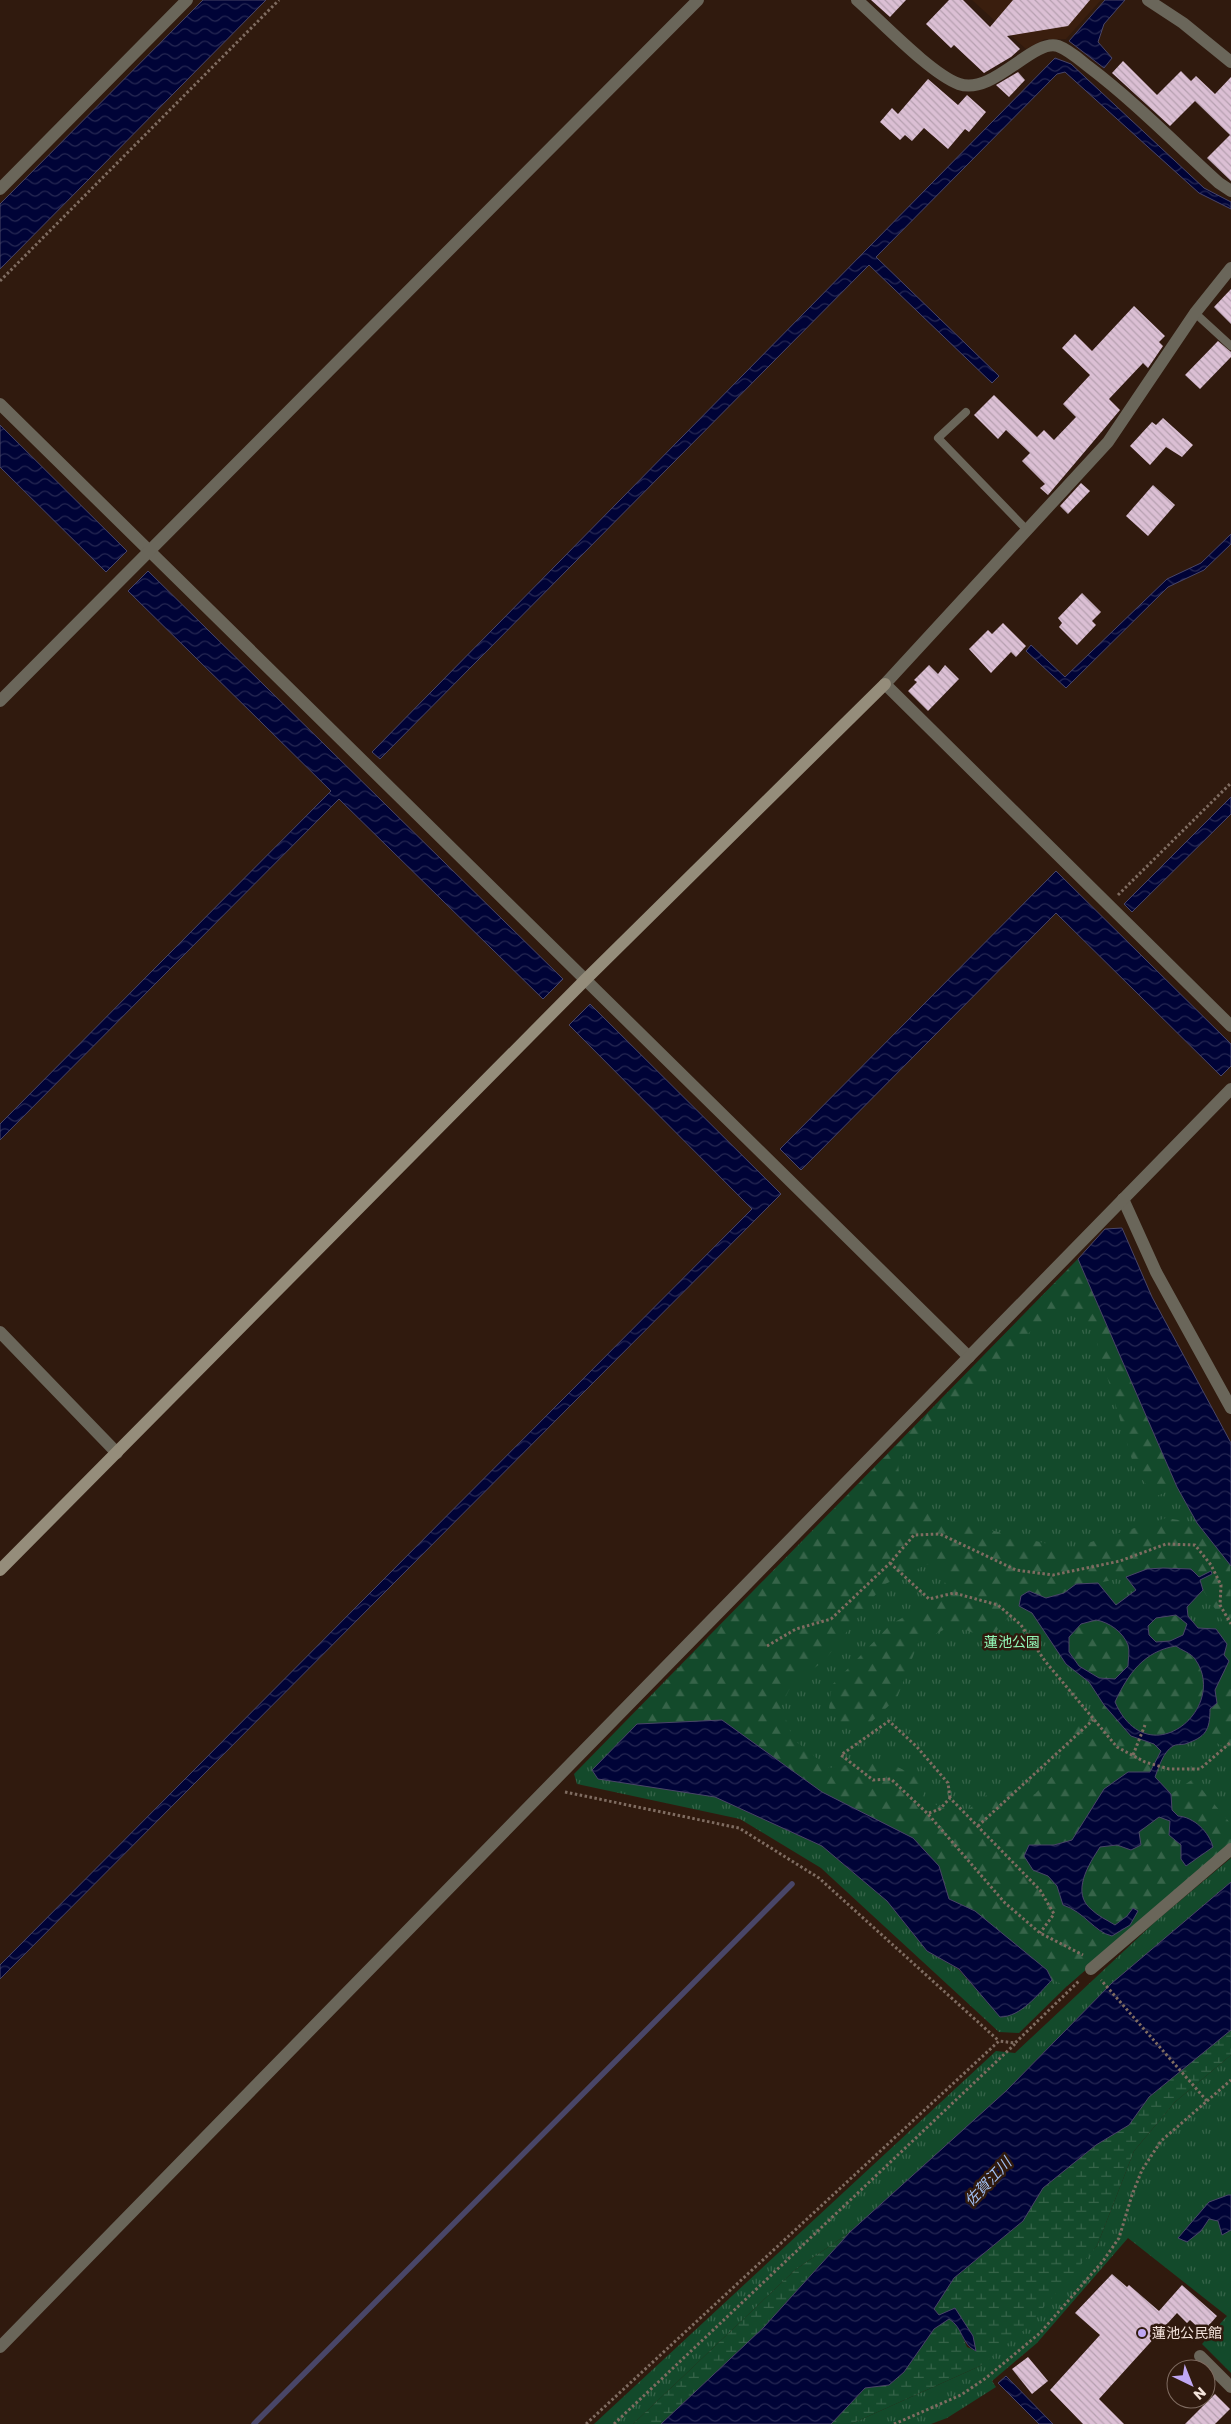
<svg xmlns="http://www.w3.org/2000/svg" width="1231" height="2424" viewBox="0 0 1231 2424" font-family="Poppins,'Noto Sans JP',sans-serif">
	<defs>
		<pattern id="grass-tufts" width="24" height="20" patternUnits="userSpaceOnUse" patternTransform="scale(1.25)"><rect width="24" height="20" fill="#134a2b"/><path d="M3 7l-1-3M5 7V3M7 7l1-3M15 17l-1-3M17 17v-4M19 17l1-3" fill="none" stroke="#366449"/></pattern>
		<pattern id="forest-firs" width="22" height="20" patternUnits="userSpaceOnUse" patternTransform="scale(1.25)"><rect width="22" height="20" fill="#134a2b"/><path d="M5 1l3.5 6h-7zM16 11l3.5 6h-7z" fill="#366449"/></pattern>
		<pattern id="wetland-marsh" width="20" height="14" patternUnits="userSpaceOnUse" patternTransform="scale(1.25)"><rect width="20" height="14" fill="#134a2b"/><path d="M1 5h8M5 5V1M11 12h8M15 12V8" fill="none" stroke="#366449"/></pattern>
		<pattern id="water-waves" width="16" height="10" patternUnits="userSpaceOnUse" patternTransform="scale(1.25)"><rect width="16" height="10" fill="#000337"/><path d="M0 5q4-4 8 0t8 0" fill="none" stroke="#262853"/></pattern>
		<pattern id="building-back-hatch" width="6" height="6" patternUnits="userSpaceOnUse" patternTransform="scale(1.25)"><rect width="6" height="6" fill="#dbbfd4"/><path d="M-1 5l2 2M0 0l6 6M5-1l2 2" fill="none" stroke="#b6a0b0"/></pattern>
	</defs>
	<rect width="100%" height="100%" fill="#301a0e"/>
	<path fill="#3a1e0e" d="M972,0H1101L1066,39H1045L1026,49Z"/>
	<g fill="url(#grass-tufts)" fill-rule="evenodd">
		<path d="M1078,1259L1177,1487L1231,1566V1843L1067,1986L1019,2033L999,2032L821,1868L740,1819L577,1784L574,1774ZM715,1797L939,1866L1000,2016L958,1969L927,1951L887,1901L822,1846Z"/>
		<path d="M1231,1858V1882L1112,1983L1006,2091L850,2232L795,2270L633,2424H594L996,2051L1015,2053L1156,1921Z"/>
		<path d="M1231,2055V2373L1202,2344L1227,2316L1128,2238L1037,2343L992,2381L996,2387L947,2418L931,2424H851L980,2366L1097,2246L1134,2151L1175,2102Z"/>
	</g>
	<g fill="url(#forest-firs)">
		<path d="M1078,1259L1177,1487L1157,1496L1136,1473L1092,1326L1063,1311L1033,1329L898,1461L900,1490L932,1516L1069,1549L1166,1518L1197,1523L1230,1562L1231,1618L1224,1623L1203,1590L1200,1580L1211,1574L1199,1577L1191,1569H1147L1126,1577L1098,1583L1076,1584L1064,1593L1046,1598L1021,1596L1019,1606L989,1639L953,1625L918,1643L897,1698L868,1725H843L829,1708L832,1685L891,1624L941,1597L947,1574L928,1564L883,1585L824,1661L792,1684L781,1706L793,1739L829,1768L881,1759L916,1776L926,1800L960,1816L993,1790L1035,1794L1070,1758L1069,1728L1104,1705L1131,1736L1154,1744L1161,1751L1150,1772H1128L1072,1840L1054,1845H1029L1033,1870C1052,1878 1057,1886 1063,1905C1085,1912 1094,1932 1112,1936L1133,1908L1127,1916L1115,1925C1107,1920 1099,1916 1092,1910C1070,1893 1090,1864 1100,1847L1117,1845L1131,1850L1141,1846L1139,1832L1159,1817L1170,1821L1181,1845V1858L1186,1866L1178,1816L1172,1810L1171,1794L1193,1779L1231,1824V1843L1067,1986L1052,1980L1047,1970L975,1911L949,1899L939,1866L913,1838L822,1792L722,1720L637,1724L635,1713Z"/>
		<path d="M1176,1615L1187,1624L1183,1635L1170,1641L1156,1642L1149,1635L1147,1626L1156,1618Z"/>
		<path d="M1096,1620C1109,1622 1123,1632 1128,1645C1130,1651 1128,1660 1128,1666L1115,1679H1099L1079,1666L1069,1652V1637L1081,1624Z"/>
		<path d="M1176,1646C1181,1649 1190,1653 1194,1659C1230,1707 1148,1777 1115,1702C1129,1673 1142,1652 1176,1646Z"/>
		<path d="M1231,1682V1746L1228,1749L1203,1736L1210,1725V1709L1217,1703L1215,1690Z"/>
	</g>
	<g fill="url(#wetland-marsh)">
		<path d="M1231,2030V2055L1175,2102L1134,2151L1097,2246L1024,2330L980,2366L851,2424H831L865,2388L889,2385L904,2372L934,2329L949,2318L957,2324L967,2347L976,2351L955,2309L939,2315L934,2309L954,2278L1023,2221L1043,2188L1096,2145L1129,2125L1149,2097Z"/>
		<path d="M850,2232L764,2327L661,2424H633L795,2270Z"/>
	</g>
	<g fill="url(#water-waves)" stroke="#494668" fill-rule="evenodd">
		<path d="M203,0H266L0,269V204Z"/>
		<path d="M1105,0H1125L1104,24L1098,42L1112,58L1104,68L1069,41Z"/>
		<path d="M1055,58L1071,64L1204,188L1231,202V209L1199,193L1065,72L1057,74L876,257L999,376L992,383L869,265L380,759L372,752Z"/>
		<path d="M0,425L127,551L106,572L0,467Z"/>
		<path d="M1231,534V544L1204,570L1168,587L1066,688L1026,651L1031,645L1065,677L1167,579L1201,563Z"/>
		<path d="M148,571L563,979L543,999L339,799L0,1140V1124L331,791L128,591Z"/>
		<path d="M1231,797V814L1132,912L1124,904Z"/>
		<path d="M1056,871L1231,1044V1066L1221,1076L1056,913L801,1170L780,1149Z"/>
		<path d="M590,1004L781,1194L0,1979V1965L752,1209L569,1025Z"/>
		<path d="M1122,1228L1152,1297L1231,1443V1566L1197,1523L1177,1487L1078,1259L1105,1229Z"/>
		<path d="M1163,1568L1191,1569L1199,1577L1211,1571L1212,1574L1200,1580L1203,1590L1187,1607L1188,1616L1198,1628L1216,1629L1227,1644L1224,1655L1229,1661L1215,1690L1217,1703L1210,1709C1210,1730 1206,1737 1185,1744C1181,1745 1176,1744 1173,1746C1163,1752 1159,1767 1155,1777L1171,1794L1172,1810L1178,1816C1194,1817 1209,1832 1213,1847L1186,1866L1181,1859V1845L1169,1835L1170,1821L1159,1817L1139,1832L1141,1845L1131,1850L1117,1845L1100,1847C1089,1864 1070,1893 1092,1910C1098,1916 1107,1920 1115,1925L1127,1916L1133,1908L1138,1911L1130,1925L1112,1936C1094,1932 1085,1912 1063,1905L1057,1886L1048,1876L1033,1870L1024,1856L1029,1845H1054L1072,1840L1104,1789L1128,1772H1150L1161,1751L1154,1744L1131,1736L1104,1705L1089,1682L1066,1664L1032,1613L1019,1606L1021,1596L1029,1591L1046,1598L1064,1593L1076,1584L1098,1583L1116,1605L1136,1590L1126,1577L1147,1569ZM1176,1615L1187,1624L1183,1635L1170,1641L1156,1642L1149,1635L1148,1626L1156,1618ZM1096,1620C1109,1622 1123,1632 1128,1645C1130,1651 1128,1660 1128,1666L1115,1679L1099,1678L1079,1666L1069,1652V1637L1081,1624ZM1176,1646C1181,1650 1191,1653 1195,1659C1230,1708 1148,1777 1115,1702C1128,1674 1144,1651 1176,1646Z"/>
		<path d="M722,1720L822,1792L913,1838L939,1866L949,1899L975,1911L1047,1970L1052,1980C1038,1994 1021,2017 1000,2017L959,1969L927,1951L887,1901L822,1846L715,1797L598,1779L592,1770L637,1724Z"/>
		<path d="M1231,1882V2030L1149,2097L1129,2125L1096,2145L1043,2188L1023,2221L954,2278L934,2309L939,2315L955,2308L973,2336L976,2351C961,2344 963,2327 949,2319L934,2329L904,2372L889,2385L865,2388L831,2424H661L764,2327L850,2232L1006,2091L1112,1983Z"/>
		<path d="M1228,2195H1231V2230L1222,2235L1218,2221L1209,2219L1201,2231L1187,2242L1178,2238L1209,2202Z"/>
		<path d="M1006,2376L1053,2424H1039L998,2383Z"/>
	</g>
	<g fill="none" stroke-linecap="round" stroke-linejoin="round">
		<path stroke="#494668" stroke-width="5.5" d="M254,2424L792,1884"/>
	</g>
	<g fill="url(#building-back-hatch)">
		<path d="M871,0H906L890,17Z"/>
		<path d="M949,0H963L990,27L1013,0H1090L1068,26L1007,36L1020,49L1011,57L984,73L954,45L951,48L926,24Z"/>
		<path d="M1123,61L1157,95L1181,71L1191,81L1196,76L1215,94L1231,77V181L1207,158L1230,135L1195,101L1170,126L1112,73Z"/>
		<path d="M1018,72L1025,80L1009,97L996,85Z"/>
		<path d="M928,79L958,105L967,95L986,112L969,132L965,129L948,149L924,128L912,141L905,135L900,140L880,122L892,108L898,114Z"/>
		<path d="M1231,289V324L1214,307Z"/>
		<path d="M1134,306L1165,336L1159,342L1163,346L1148,368L1143,363L1109,399L1120,410L1048,495L1040,488L1045,484L1022,461L1030,453L1006,430L998,439L974,415L994,395L1037,437L1044,430L1054,440L1076,417L1063,404L1090,375L1062,348L1075,334L1092,351Z"/>
		<path d="M1218,341L1231,352V357L1200,389L1185,375Z"/>
		<path d="M1163,418L1193,445L1182,457L1166,447L1150,465L1130,446L1152,422L1156,425Z"/>
		<path d="M1081,483L1090,491L1068,514L1060,506Z"/>
		<path d="M1153,485L1175,505L1148,536L1126,516Z"/>
		<path d="M1082,593L1101,612L1092,621L1096,625L1077,645L1059,627L1062,623L1058,618Z"/>
		<path d="M1003,623L1026,646L1016,657L1011,652L991,673L969,649L988,630L992,634Z"/>
		<path d="M929,665L938,674L945,665L959,679L928,711L908,691L917,682L914,680Z"/>
		<path d="M1112,2274L1127,2287L1129,2285L1159,2311L1182,2285L1217,2316L1203,2332L1190,2320L1187,2323L1177,2313L1099,2399L1124,2424H1083L1050,2390L1100,2335L1075,2313Z"/>
		<path d="M1028,2357L1048,2381L1032,2394L1012,2369Z"/>
		<path d="M1215,2394L1230,2409L1215,2424H1185Z"/>
	</g>
	<g fill="none" stroke-linecap="round" stroke-linejoin="round">
		<g stroke="#7f6c61" stroke-width="3" stroke-dasharray="2.5 2.5" stroke-linecap="butt">
			<path d="M0,281L279,0"/>
			<path d="M1118,895L1231,783"/>
			<path d="M890,1563L929,1599L954,1593L998,1605L1021,1625L1045,1661L1117,1747L1145,1762L1169,1769H1200L1231,1742"/>
			<path d="M767,1646L796,1629L831,1619L890,1563L914,1535L940,1534L1016,1570L1053,1575L1120,1561L1166,1544L1195,1545L1211,1565L1221,1585L1220,1605L1231,1624"/>
			<path d="M1133,1755L1145,1725"/>
			<path d="M565,1792L739,1828L819,1878L999,2041"/>
			<path d="M950,1798L948,1783L917,1747L889,1721L841,1755L873,1780L891,1779L928,1814L1005,1903L1040,1933L1083,1955"/>
			<path d="M929,1813L940,1809L950,1798L1040,1890L1054,1914L1040,1933"/>
			<path d="M978,1826L1093,1720"/>
			<path d="M1207,2101L1231,2080"/>
			<path d="M586,2424L999,2041L1015,2043L1080,1980"/>
			<path d="M614,2424L1015,2044"/>
			<path d="M894,2424L961,2395L986,2378L1040,2333L1103,2261L1119,2238L1132,2195L1142,2170L1161,2141L1207,2101L1101,1980"/>
		</g>
		<g stroke="#6a665a" stroke-width="8">
			<path d="M1195,313L1231,346"/>
			<path d="M966,412L938,438L1027,530"/>
		</g>
		<g stroke="#6a665a" stroke-width="12">
			<path d="M857,0C881,21 931,74 959,84C993,96 1033,38 1058,46C1069,50 1080,60 1089,67C1135,102 1176,144 1219,183L1231,191"/>
			<path d="M1148,0L1183,23L1231,62"/>
			<path d="M0,189L187,0"/>
			<path d="M1231,268L1195,313L1108,442L885,684L1231,1026"/>
			<path d="M0,404L969,1357"/>
			<path d="M0,701L698,0"/>
			<path d="M1123,1199L1156,1272L1231,1408"/>
			<path d="M0,1332L117,1453"/>
			<path d="M1091,1969L1231,1849"/>
			<path d="M0,2347L1231,1089"/>
			<path d="M1200,2356L1231,2387"/>
		</g>
		<path stroke="#958d7b" stroke-width="12" d="M0,1570L585,980L885,684"/>
	</g>
	<circle fill="#c0a8f3" stroke="#301a0e" stroke-width="2" cx="1142" cy="2333" r="5"/>
	<g text-anchor="middle" stroke-width="5" stroke-linejoin="round" paint-order="stroke">
		<g font-size="14" fill="#91f7b6" stroke="#301a0e">
			<text x="1012" y="1647">蓮池公園</text>
		</g>
		<g font-size="14" fill="#f4e4dc" stroke="#301a0e" text-anchor="start">
			<text x="1152" y="2338">蓮池公民館</text>
		</g>
		<g font-size="15" font-style="italic" fill="#a2c0f3" stroke="#301a0e">
			<text transform="translate(988 2182) rotate(-47)" y="5">佐賀江川</text>
		</g>
	</g>
	<g transform="translate(1191 2384) rotate(137)"><circle r="24" fill="#301a0e" stroke="#7e6b60"/>
	<path d="M0-4L9 19L0 12L-9 19Z" fill="#c0a8f3"/>
	<text y="-8" font-size="14" font-weight="bold" text-anchor="middle" fill="#f4e4dc">N</text>
	</g>
</svg>
